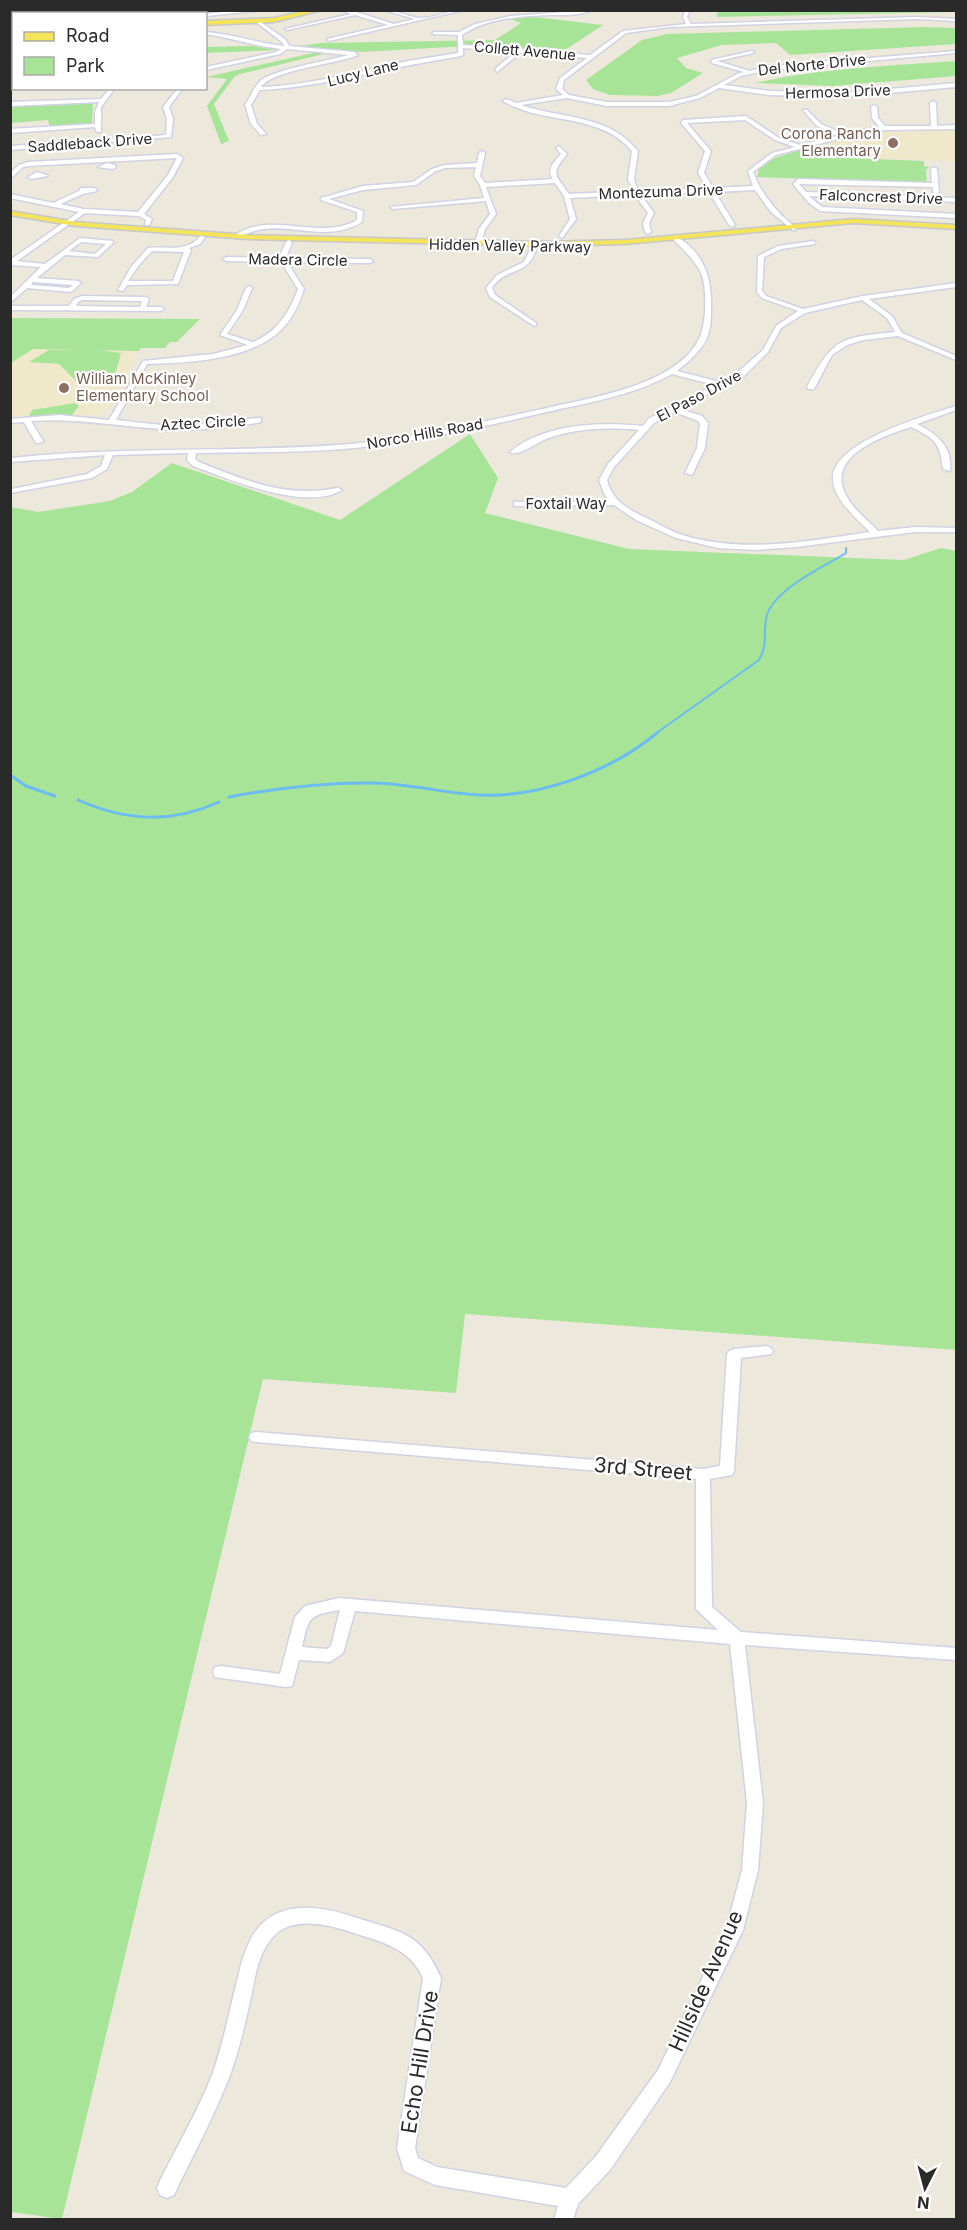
<svg xmlns="http://www.w3.org/2000/svg" width="967" height="2230" viewBox="0 0 967 2230" font-family="Inter,sans-serif">
	<rect width="100%" height="100%" fill="#ede8dc"/>
	<g fill="#efe8cb">
		<path d="M921,129H956V161L827,157L819,156L825,151L813,147L884,130Z"/>
		<path d="M82,348L139,351L103,415L11,417V363L33,349Z"/>
	</g>
	<g fill="#a7e497">
		<path d="M725,10H956V12L717,17V13Z"/>
		<path d="M526,16L603,25L562,52L487,45L360,52L292,47L321,43L495,40L521,23L510,19Z"/>
		<path d="M924,27L956,28V44L790,55L776,43L722,45L677,58L686,68L703,73L671,93L657,96L610,95L593,89L586,80L642,40L667,34Z"/>
		<path d="M252,46L278,50L206,53V47Z"/>
		<path d="M322,51L332,52L240,74L235,76L214,104L229,141L221,144L207,106L227,79L206,77Z"/>
		<path d="M956,61V76L833,86L755,83C821,68 889,66 956,61Z"/>
		<path d="M68,102L93,103L92,123L50,127L48,120L11,123V109L13,107Z"/>
		<path d="M809,147L823,152L819,156L823,157L924,161V166L929,167L926,170L927,183L757,177L759,169L772,159Z"/>
		<path d="M11,318L200,319L177,342H170L165,348H141L139,351L33,349L11,363Z"/>
		<path d="M49,350H97L121,353L115,375L107,379L78,383L59,364L29,362Z"/>
		<path d="M75,403L79,406L72,415L29,416L32,410Z"/>
		<path d="M470,434L498,478L485,513L629,549L904,560L941,548L956,551V1350L465,1314L456,1393L263,1379L62,2219L11,2212V507L38,512L110,501L132,492L172,463L340,520Z"/>
	</g>
	<g fill="none" stroke-linecap="round" stroke-linejoin="round">
		<path stroke="#6cbcf1" stroke-width="2" d="M655,734L759,660C769,642 762,632 767,615C775,589 823,567 846,553V548"/>
		<g stroke="#6cbcf1" stroke-width="3">
			<path d="M10,775L26,786L55,796"/>
			<path d="M229,797C277,788 326,782 375,783C410,784 444,793 479,795C540,798 611,771 657,733"/>
			<path d="M78,800C126,821 171,824 219,802"/>
		</g>
		<defs>
			<g id="minor">
				<path d="M66,10H72L69,14H63Z"/>
				<path d="M241,10H264L206,16V14Z"/>
				<path d="M341,10H350L394,24L415,19L384,10C397,10 410,18 421,18C435,18 449,10 464,10L329,41L327,39L388,25L355,15L287,30L285,29L351,14Z"/>
				<path d="M592,10C579,16 564,15 550,15C521,16 487,18 462,35L463,45L518,49L521,48L523,50L590,55L623,31L686,24L683,17L685,10H690L687,17L691,24L917,17L956,19V21L917,19L669,27L626,33L564,80L562,89L569,95L607,102H669L696,96L737,74L744,72L712,63L711,60L752,51L754,53L717,61L750,71L769,66L956,51V53L769,70L741,76L724,85L769,91L845,93L956,83V87L845,97L769,95L719,88L700,98L669,106H607L567,98L521,105C563,119 608,114 638,151L634,179L638,191L707,188L698,173L705,151L681,123L683,120L746,116L779,138L800,145L837,136L817,126L803,110H807L821,124L843,134L879,127L872,118L871,107L874,105L877,107L878,118L885,126H931L930,103L933,101L936,103L937,126L956,125V129L883,130L842,138L776,155L753,172C762,195 777,213 796,228L794,231L771,212L755,190L715,192L735,225L732,227L729,225L709,192L641,195L654,213L649,223L651,232L648,234L645,232L643,223L648,213L635,195L570,198L576,219L562,238L559,236L570,219L564,196L555,183L486,187L496,214L485,229L481,243L478,245L475,243L479,229L490,214L486,201L393,209L390,207L484,198L480,185L474,176L476,167L445,168L436,171L416,185L363,190L329,199L363,211L362,222C328,242 299,225 264,229C254,230 246,234 237,238L234,236C270,209 319,242 357,220V212L321,200V198L363,186L413,182L432,169L445,165L477,163L479,153L482,151L485,153L480,176L485,183L553,179C546,169 554,162 561,154L556,148L559,146L567,154C550,175 555,174 569,194L633,191L628,179L632,151C597,111 544,126 503,101L506,99L516,103L563,95L556,89L560,78L587,58L520,53L497,72L495,69L515,52L463,48V55L457,57C391,66 327,87 260,90L251,105L257,124L266,134L261,135L251,124L245,105C251,96 253,89 259,82C270,70 331,60 349,55L287,49L280,54L206,70V67L276,52L281,49C255,46 231,38 206,34V32C232,34 257,43 284,46L282,42L256,22L258,20L286,40L289,46L354,52L358,55C337,64 272,70 261,87C312,85 359,71 408,61C425,58 442,56 458,53V35L432,34L434,32H459L475,24L511,16ZM745,120L775,140L795,147L772,153L748,171L753,186L713,188L704,173L711,151L687,123Z"/>
				<path d="M155,12L170,14H153Z"/>
				<rect x="10" y="22" width="4" height="2"/>
				<rect x="10" y="39" width="4" height="2"/>
				<path d="M110,88H115L101,107V132H97L95,127L10,133V129L95,124V112L99,102L10,106V102L101,99Z"/>
				<path d="M178,88H183L169,107L173,119L171,137L10,150V146L166,135L167,119L163,107Z"/>
				<path d="M177,154L183,158L173,177L144,214L152,219L149,225H145L146,220L139,216L85,213L17,261L45,264L80,238L113,241V243L98,257L65,255L37,278L78,281L81,283L80,284L71,292L27,288L10,303V297L41,267L10,265V260L79,212L10,198V194L53,203L79,191L81,188H95L97,191L83,194L60,204L84,209L138,212L168,175L177,158L28,166L23,167L10,179V173L19,165L28,162ZM81,242L106,244L95,254L69,251ZM33,282L73,285L69,288L31,285Z"/>
				<path d="M107,163L115,165L116,167L113,169L98,167Z"/>
				<path d="M934,167L937,169L939,192L936,194L933,192V187L799,184L806,192L956,198V202L809,196L822,207L956,214V218L820,211L809,203L793,184L798,179L932,183L931,169Z"/>
				<path d="M37,172L47,175L48,176L31,179L28,177Z"/>
				<path d="M200,236L205,237L200,244L189,248L191,250L178,284L127,285L123,291L118,290L131,267L148,248C166,246 188,253 200,236ZM152,251L184,252L173,281H128L139,265Z"/>
				<path d="M675,236C703,251 712,277 711,307C711,318 711,330 706,340C699,353 688,362 677,371L720,382L738,372L763,350L776,326L798,311L762,298L757,292L758,256L778,246L813,241L815,242V244L781,249L764,257L762,291L766,296L803,309L863,296L956,283V287L869,299L892,316L902,333L956,356V360L898,336L863,340L847,345L832,355L814,389H808L807,387C834,337 840,338 895,332L887,318L862,300L805,313L781,328L768,352L744,376L727,384V387H722L680,409L702,416L708,423L705,448L692,475L685,473L697,448L700,423L696,420L674,412L654,423L614,467L607,480C612,501 630,511 649,519C660,525 671,531 682,535C744,554 808,541 870,532C856,518 831,497 833,476C836,441 927,415 956,406V410L917,424C937,434 953,447 950,471L943,469C940,442 934,438 911,427C882,436 823,457 847,497C854,510 868,520 878,531L915,527L956,528V532H915L796,547L757,550L718,548L676,538L636,520L614,505L514,506V502H517L609,501L604,493L599,480L608,464L639,430C608,427 574,428 544,440C535,444 518,457 510,452C545,423 600,422 643,426L648,419L715,385L672,374C632,396 587,403 542,413C480,428 418,441 355,448C302,453 248,452 196,453L195,459L199,462C246,481 286,498 338,488L342,490C306,512 229,479 193,466L187,460L188,453L113,455L107,469L92,478L10,493L12,489L87,474L101,466L105,455L10,462V458C124,446 238,453 351,444C417,438 482,422 547,408C594,397 676,385 699,339C703,331 704,321 705,312C707,270 699,266 672,238Z"/>
				<path d="M289,240L292,242L286,258L370,259L373,261L370,263L287,262L304,289C299,304 293,318 281,330C251,360 188,363 147,364L116,420L162,425L201,424L258,418H261V422C229,428 192,431 160,429C117,426 74,418 31,421L43,441L39,443H36L24,422L10,423V419L59,415L109,420L143,361L213,354L248,345L220,335L237,310L246,288L249,286L252,288L243,310L227,334L253,342C277,332 289,313 298,289L281,262L226,261L223,259L226,257L279,258L286,242Z"/>
				<path d="M532,246L537,247C528,278 506,266 492,288L495,295L536,323V325L534,326L490,297L486,288L497,275L524,262Z"/>
				<path d="M82,296L146,297L149,299L146,307H161L164,309L161,311L10,310V306H69L74,299ZM83,300L142,301L140,307L76,306L79,301Z"/>
				<path d="M766,1346L771,1348L773,1351L771,1354L741,1358L734,1471L732,1475L710,1479L712,1607L741,1632L956,1648V1660L745,1645L763,1803L758,1870L743,1930L670,2082L610,2170L578,2204L573,2220H554L558,2206L435,2185L404,2171L397,2148L423,1978C410,1948 382,1942 354,1933C330,1925 296,1916 276,1934C260,1948 256,1972 252,1992C246,2020 240,2048 230,2075C214,2117 193,2155 174,2195L167,2198L160,2195L157,2188L160,2181C177,2146 198,2111 212,2075C224,2042 230,2007 239,1973C243,1956 250,1933 265,1921C291,1900 328,1908 357,1918C400,1932 421,1932 441,1978L415,2148L418,2158L437,2167L566,2188L596,2156L658,2070L726,1929L742,1870L747,1803L730,1644L355,1611L343,1653L330,1662L299,1660L292,1686L286,1687L221,1678L215,1677L213,1672L215,1667L221,1666L280,1674L295,1617L305,1606L339,1598L718,1630L696,1609V1479L256,1442L251,1441L249,1437L251,1433L256,1432L703,1469L720,1466L727,1354L729,1351L734,1349ZM340,1610L331,1646L327,1649L302,1647C309,1617 308,1615 340,1610Z"/>
			</g>
			<g id="major">
				<path d="M10,10L61,14L10,13Z"/>
				<path d="M309,10H322L274,22L206,25V21L274,18Z"/>
				<path d="M10,211L76,222L248,235L543,242L625,240L853,219L956,225V229L853,223L625,244L543,246L248,239L76,226L10,215Z"/>
			</g>
		</defs>
		<use href="#minor" stroke="#d1d2e3" stroke-width="3"/>
		<use href="#major" stroke="#c8c8c8" stroke-width="3"/>
		<use href="#minor" fill="#fff" fill-rule="evenodd"/>
		<use href="#major" fill="#f3e45a" fill-rule="evenodd"/>
	</g>
	<g fill="#8d6e63" stroke="#fff" stroke-width="2">
		<circle cx="893" cy="143" r="6"/>
		<circle cx="64" cy="388" r="6"/>
	</g>
	<g text-anchor="middle" stroke-width="4.5" stroke-linejoin="round" paint-order="stroke">
		<g font-size="15" fill="#2a2a2a" stroke="#fff">
			<text transform="translate(525 51) rotate(5)" y="5">Collett Avenue</text>
			<text transform="translate(812 65) rotate(-6)" y="5">Del Norte Drive</text>
			<text transform="translate(363 73) rotate(-14)" y="5">Lucy Lane</text>
			<text transform="translate(838 92) rotate(-2)" y="5">Hermosa Drive</text>
			<text transform="translate(90 143) rotate(-4)" y="5">Saddleback Drive</text>
			<text transform="translate(661 192) rotate(-2)" y="5">Montezuma Drive</text>
			<text transform="translate(881 197) rotate(2)" y="5">Falconcrest Drive</text>
			<text transform="translate(510 246) rotate(1)" y="5">Hidden Valley Parkway</text>
			<text transform="translate(298 260) rotate(1)" y="5">Madera Circle</text>
			<text transform="translate(699 396) rotate(-28)" y="5">El Paso Drive</text>
			<text transform="translate(203 423) rotate(-3)" y="5">Aztec Circle</text>
			<text transform="translate(425 434) rotate(-10)" y="5">Norco Hills Road</text>
			<text x="566" y="509">Foxtail Way</text>
		</g>
		<g font-size="15" fill="#785e54" stroke="#fff" text-anchor="end">
			<text x="881" y="139">Corona Ranch<tspan x="881" dy="17">Elementary</tspan></text>
			<text x="76" y="384" text-anchor="start">William McKinley<tspan x="76" dy="17">Elementary School</tspan></text>
		</g>
		<g font-size="21" fill="#2a2a2a" stroke="#fff">
			<text transform="translate(643 1469) rotate(5)" y="7">3rd Street</text>
			<text transform="translate(706 1981) rotate(-66)" y="7">Hillside Avenue</text>
			<text transform="translate(420 2062) rotate(-81)" y="7">Echo Hill Drive</text>
		</g>
	</g>
	<rect width="967" height="2230" fill="none" stroke="#2a2a2a" stroke-width="24"/>
	<rect x="12" y="12" width="195" height="78" fill="#ffffff" stroke="#aaaaaa" stroke-width="1.5"/>
	<rect x="24" y="32" width="30" height="9" fill="#f3e45a" stroke="#aaaaaa" stroke-width="1.5"/>
	<text x="66" y="42" font-size="18" fill="#2a2a2a">Road</text>
	<rect x="24" y="57" width="30" height="18" fill="#a7e497" stroke="#aaaaaa" stroke-width="1.5"/>
	<text x="66" y="72" font-size="18" fill="#2a2a2a">Park</text>
	<g transform="translate(925 2188) rotate(186)" stroke="#ffffff" stroke-width="4.5" paint-order="stroke">
	<path d="M0-4.5L10 22L0 15L-10 22Z" fill="#2a2a2a"/>
	<text y="-9" font-size="16" font-weight="bold" text-anchor="middle" fill="#2a2a2a">N</text>
	</g>
</svg>
